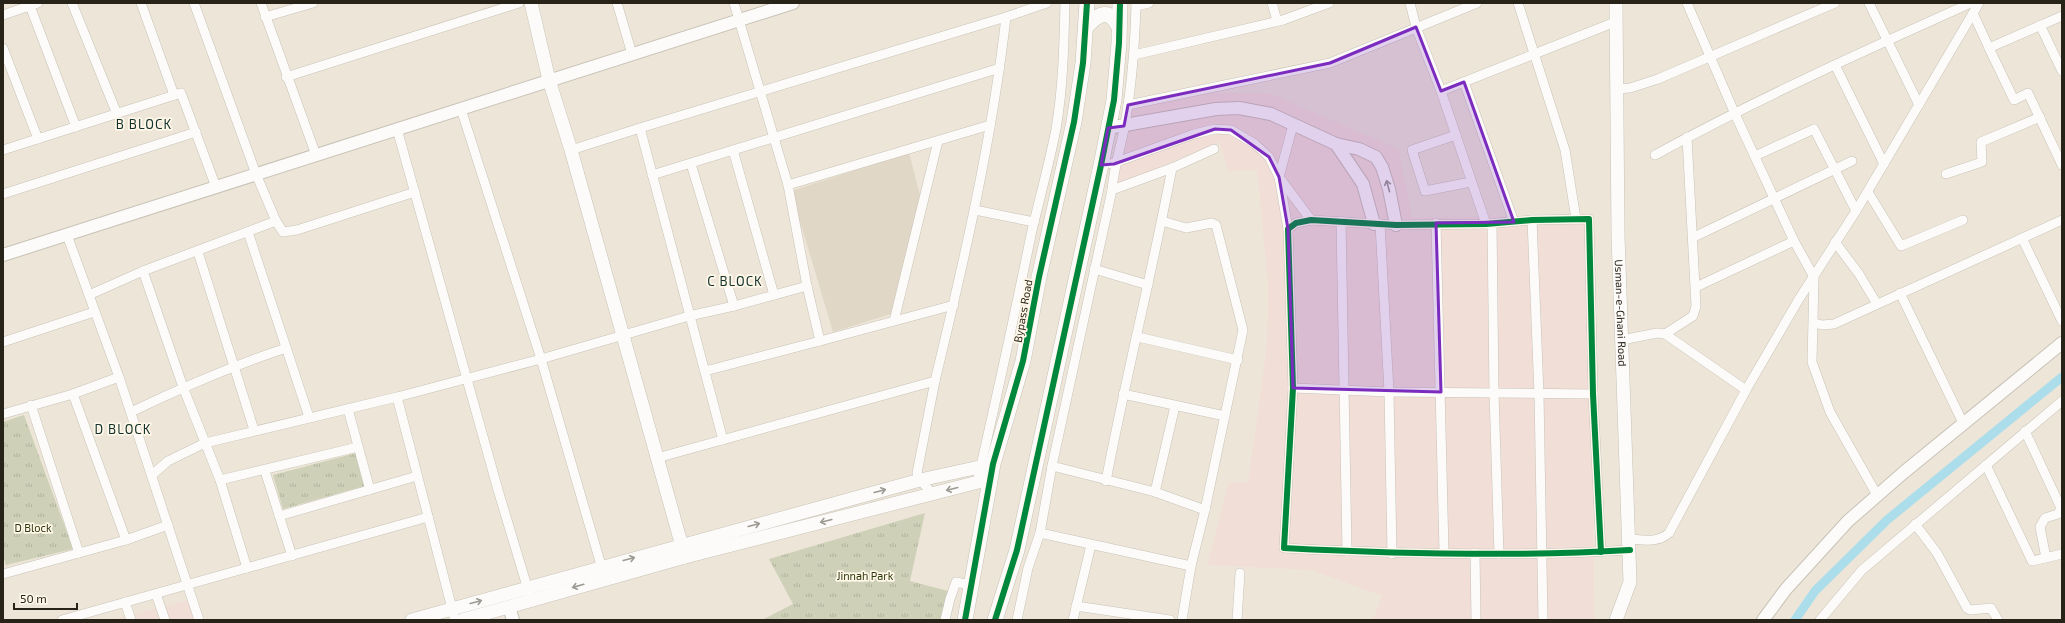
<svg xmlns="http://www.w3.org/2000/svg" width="2065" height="623" viewBox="0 0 2065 623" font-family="'Exo 2',sans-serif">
	<defs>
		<pattern id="park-tufts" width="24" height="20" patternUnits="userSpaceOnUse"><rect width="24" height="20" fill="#ced1b7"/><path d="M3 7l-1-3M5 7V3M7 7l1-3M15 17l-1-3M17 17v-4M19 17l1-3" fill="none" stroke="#b1b39d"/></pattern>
	</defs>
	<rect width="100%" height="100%" fill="#ede6d8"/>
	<g fill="#f1dfd7">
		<path d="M1201,93H1268L1398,149L1412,218L1592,215L1594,620H1373L1382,596L1311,570L1207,565L1229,482H1248L1267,345L1268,283L1257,170L1228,171L1219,142L1115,186L1128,110Z"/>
		<path d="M189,600L195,620H110Z"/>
	</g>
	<path fill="#e0d7c6" d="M909,153L920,195L891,314L833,332L791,191Z"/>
	<g fill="url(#park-tufts)">
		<path d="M24,415L73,549L6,565L3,556V422Z"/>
		<path d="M356,453L364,486L283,509L273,475Z"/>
		<path d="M925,513L910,581L948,591L942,620H762L793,604L769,559Z"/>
	</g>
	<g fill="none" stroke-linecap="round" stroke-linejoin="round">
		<path stroke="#acddea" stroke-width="9" d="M1795,620L1815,591L1887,520L2062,377"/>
		<defs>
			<g id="minor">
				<path d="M72,3L117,114"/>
				<path d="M141,3L174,95"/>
				<path d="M194,3L256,174L276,221L283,232L297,230L415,192"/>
				<path d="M261,3L316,155"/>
				<path d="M617,3L632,54"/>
				<path d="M1272,3L1277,21"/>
				<path d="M1410,3L1416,27L1441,91L1486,224"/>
				<path d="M1518,3L1565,150L1576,219"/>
				<path d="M1687,3L1735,114L1794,241L1814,277L1812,362L1830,412L1877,495"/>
				<path d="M1869,3L1919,105"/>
				<path d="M30,6L76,127"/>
				<path d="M1136,6L1149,3"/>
				<path d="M1973,13L1989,48L2062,16"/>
				<path d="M3,15L38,3"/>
				<path d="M265,17L313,3"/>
				<path d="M2040,25L2062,71"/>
				<path d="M3,48L38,139"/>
				<path d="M1989,48L2014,100L2028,93L2062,165"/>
				<path d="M1134,55L1283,20L1329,3"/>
				<path d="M1835,65L1884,164"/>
				<path d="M286,77L519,3"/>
				<path d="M1464,82L1514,222"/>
				<path d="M1616,89L1630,88L1658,79L1835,3"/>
				<path d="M1441,91L1615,22"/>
				<path d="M1128,105L1330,63L1477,3"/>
				<path d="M461,109L541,359L603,572"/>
				<path d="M640,128L723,440"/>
				<path d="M397,129L498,490L529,593"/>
				<path d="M1456,135L1412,150L1425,191L1471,182"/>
				<path d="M3,150L181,93L216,187"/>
				<path d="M571,150L640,128L1006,17"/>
				<path d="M733,150L774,295"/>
				<path d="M1655,155C1757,99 1864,51 1971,3"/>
				<path d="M1755,156L1814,129L1856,211"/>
				<path d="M691,164L734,306"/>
				<path d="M1111,164L1194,134L1215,129L1231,130L1255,144L1269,157L1279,177L1311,220"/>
				<path d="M1946,174L1982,162L1981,142L2040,117"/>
				<path d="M652,175L1000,68"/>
				<path d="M788,185L990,125"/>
				<path d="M1112,190L1172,168L1214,149"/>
				<path d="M1868,192L1901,246L1963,220"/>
				<path d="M3,194L196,132"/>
				<path d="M975,210L1034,222"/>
				<path d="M1532,220L1539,394L1543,620"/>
				<path d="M1162,221L1186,228L1212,223L1216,225L1243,330L1205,510L1191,566L1182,620"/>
				<path d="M1341,221L1347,551"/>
				<path d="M1436,223L1444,552"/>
				<path d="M1492,223L1494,393L1499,554"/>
				<path d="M1380,224L1389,392L1392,554"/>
				<path d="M1288,229L1279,177L1293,125"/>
				<path d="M248,232L309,417"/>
				<path d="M67,235L119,377L199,620"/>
				<path d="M1694,237L1852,161"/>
				<path d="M2022,238L2062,321"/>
				<path d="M1835,242L1859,274L1877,304"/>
				<path d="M198,252L254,430"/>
				<path d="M1094,269L1148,285"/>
				<path d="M143,271L183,387L220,480L247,568"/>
				<path d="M1696,287L1794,241"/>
				<path d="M1900,293L1963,423"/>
				<path d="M89,295L143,271L276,221"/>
				<path d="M894,321L938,141"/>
				<path d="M1814,323L1822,325L1834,324L2062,220"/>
				<path d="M1665,334L1693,316L1696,306L1687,137"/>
				<path d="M1138,337L1238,360"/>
				<path d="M1622,340L1657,333L1665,334L1746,390"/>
				<path d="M820,341L954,305"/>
				<path d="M3,342L94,312"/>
				<path d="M705,371L820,341L807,286L788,185L734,3"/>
				<path d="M1293,388L1389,392L1593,394"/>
				<path d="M73,394L126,540"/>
				<path d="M1123,394L1225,416"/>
				<path d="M397,397L455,620"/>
				<path d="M31,405L79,553"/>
				<path d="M348,409L370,490"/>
				<path d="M131,412C181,388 232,366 286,348"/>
				<path d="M3,414L73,394L119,377"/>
				<path d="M2025,431L2061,508L2058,514L2045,518L2040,527L2046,558"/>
				<path d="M657,458L935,381C964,261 992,140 1006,17L1047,3"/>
				<path d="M1986,465L2032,561L2062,554"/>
				<path d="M1052,466L1155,492L1205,510"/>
				<path d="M265,471L292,556"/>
				<path d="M152,475L168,461L205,443L397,397L541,359L689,316L734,306L807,286"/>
				<path d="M220,480L358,447"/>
				<path d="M1106,481C1126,376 1152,273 1172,168"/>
				<path d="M977,483C996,400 1014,318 1031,235C1039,200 1049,165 1056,129C1063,88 1064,45 1065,3"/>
				<path d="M1155,492L1175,406"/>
				<path d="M933,494L920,480L917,473L935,381"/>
				<path d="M279,516L417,476"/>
				<path d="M1915,524L1937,553L1967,608L1970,610L1991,608L1998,620"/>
				<path d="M1040,533L1191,566"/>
				<path d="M1630,539C1644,540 1658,543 1669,533L1746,390L1799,299L1856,211L1979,3"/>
				<path d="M1601,552L1593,394L1589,219L1532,220L1486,224L1396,225L1311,220L1296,223L1288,229L1293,388L1284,548C1399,554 1515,557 1630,550"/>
				<path d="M1475,553L1476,620"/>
				<path d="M3,574L126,540L168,525"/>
				<path d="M156,594L165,620"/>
				<path d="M125,602L131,620"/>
				<path d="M1076,606L1170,620"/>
				<path d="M62,620L428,517"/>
				<path d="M945,620L950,599L956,582L970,585"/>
				<path d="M1017,620L1028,568L1040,533L1052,466L1112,190C1114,166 1121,147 1125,124C1132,84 1135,44 1136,3"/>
				<path d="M1073,620L1091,545"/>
				<path d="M1237,620L1240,573"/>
				<path d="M1820,620L1862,570L2062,401"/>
			</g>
			<g id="tertiary">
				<path d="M1108,128L1216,109L1239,108L1271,114L1336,144L1359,149L1376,157L1382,167L1389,189L1396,225"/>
				<path d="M1336,144L1363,184L1374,224"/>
				<path d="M3,255L793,3"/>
				<path d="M509,607L513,620"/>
				<path d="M1763,620L1786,589L1848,521L1903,473L2062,343"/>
			</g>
			<g id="secondary">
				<path d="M531,3L549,80L571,150L685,557"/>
				<path id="s1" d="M1616,3L1618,235L1630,582L1616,620"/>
				<path d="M412,620L920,480L993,464"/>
				<path d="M462,620L685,557L990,479"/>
			</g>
			<g id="primary">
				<path d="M1087,26C1099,13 1109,8 1119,27"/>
				<path d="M965,620L993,464L1023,361L1039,277L1074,122L1083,63L1087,3"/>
				<path d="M995,620L1017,550L1101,165L1114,100L1119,43L1120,3"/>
			</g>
		</defs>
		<use href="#minor" stroke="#c8c2b7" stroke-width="10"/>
		<use href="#tertiary" stroke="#c8c2b7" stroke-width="14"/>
		<use href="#secondary" stroke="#c8c2b7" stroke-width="14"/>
		<use href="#primary" stroke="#c8c2b7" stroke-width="16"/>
		<use href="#minor" stroke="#fcfbf9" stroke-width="9"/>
		<use href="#tertiary" stroke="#fcfbf9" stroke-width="12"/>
		<use href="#secondary" stroke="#fcfbf9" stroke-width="13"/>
		<use href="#primary" stroke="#fcfbf9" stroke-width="15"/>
		<defs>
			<g id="cycleway">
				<path d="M1601,552L1593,394L1589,219L1532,220L1486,224L1396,225L1311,220L1296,223L1288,229L1293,388L1284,548C1399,554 1515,557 1630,550"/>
				<path d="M965,620L993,464L1023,361L1039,277L1074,122L1083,63L1087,3"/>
				<path d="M995,620L1017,550L1101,165L1114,100L1119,43L1120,3"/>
			</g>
		</defs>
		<use href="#cycleway" stroke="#fff7e8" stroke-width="8"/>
		<use href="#cycleway" stroke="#00873e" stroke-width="6"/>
	</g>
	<defs><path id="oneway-shaft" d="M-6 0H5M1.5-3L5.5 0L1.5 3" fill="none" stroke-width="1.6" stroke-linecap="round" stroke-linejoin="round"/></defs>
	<g stroke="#9d9a94">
		<use href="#oneway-shaft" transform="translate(1388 186) rotate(-105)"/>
		<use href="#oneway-shaft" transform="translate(952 489) rotate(166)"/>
		<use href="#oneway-shaft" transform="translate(880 491) rotate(-15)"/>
		<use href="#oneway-shaft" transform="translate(826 521) rotate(166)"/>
		<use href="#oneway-shaft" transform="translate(754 525) rotate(-15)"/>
		<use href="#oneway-shaft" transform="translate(629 559) rotate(-15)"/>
		<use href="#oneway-shaft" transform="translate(578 586) rotate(164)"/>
		<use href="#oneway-shaft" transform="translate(476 602) rotate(-15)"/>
	</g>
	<path fill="#7b2cbf" fill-opacity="0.2" stroke="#7b2cbf" stroke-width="3" stroke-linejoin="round" d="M1416,27L1441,91L1464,82L1514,222L1436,223L1441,392L1293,388L1288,229L1279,177L1269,157L1231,130L1215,129L1114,164L1101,165L1108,128L1124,126L1128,105L1330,63Z"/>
	<g text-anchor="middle" stroke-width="3.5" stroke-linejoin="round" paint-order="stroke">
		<g font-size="11" fill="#282319" stroke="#fff7e8">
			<text transform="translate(1023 311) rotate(-80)" y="4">Bypass Road</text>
			<text dy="4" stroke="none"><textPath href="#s1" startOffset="310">Usman-e-Ghani Road</textPath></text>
		</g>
		<g font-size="11" fill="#2d380c" stroke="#fff7e8">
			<text x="33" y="532">D Block</text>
			<text x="865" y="580">Jinnah Park</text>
		</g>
		<g font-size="13" letter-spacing="1" fill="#11322c" stroke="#fff7e8">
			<text x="144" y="129">B BLOCK</text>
			<text x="735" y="286">C BLOCK</text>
			<text x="123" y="434">D BLOCK</text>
		</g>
	</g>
	<rect width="2065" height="623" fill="none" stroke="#282319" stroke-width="8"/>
	<path d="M14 603v6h63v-6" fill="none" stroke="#282319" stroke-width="2"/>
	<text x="20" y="603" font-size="12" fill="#282319" stroke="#fff7e8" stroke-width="3" paint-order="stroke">50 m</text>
</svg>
